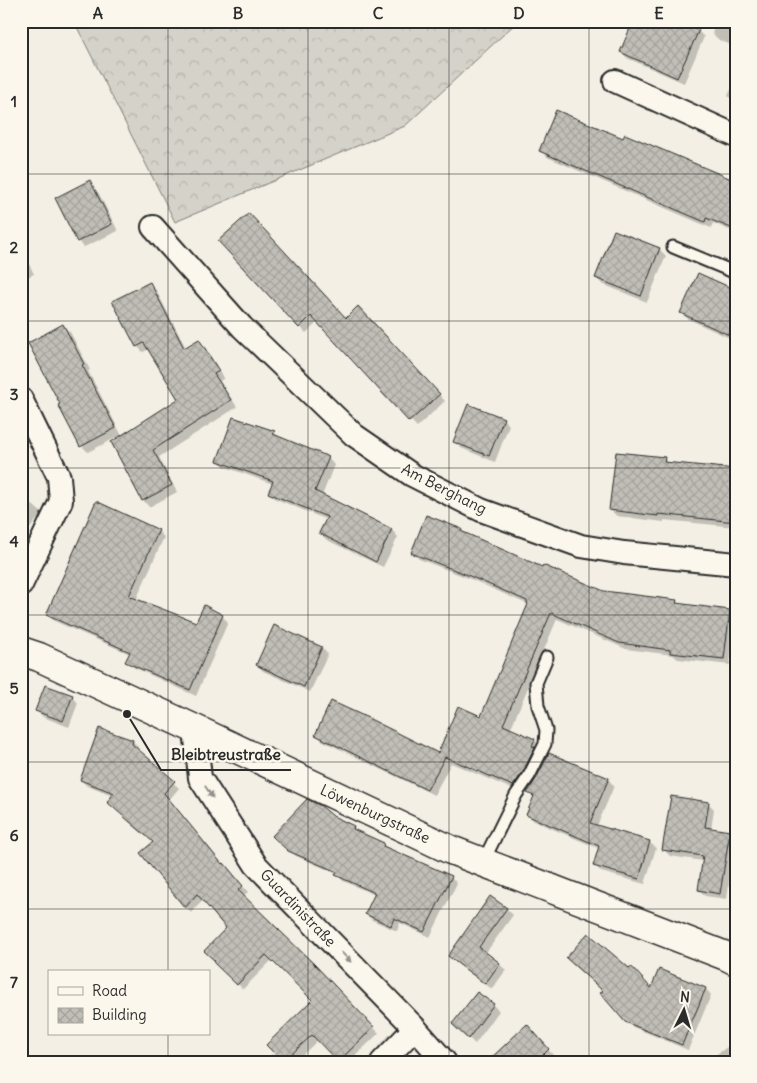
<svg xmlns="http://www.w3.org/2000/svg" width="757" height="1083" viewBox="0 0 757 1083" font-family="Delius,sans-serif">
	<defs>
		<pattern id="forest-crowns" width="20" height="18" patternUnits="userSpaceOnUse" patternTransform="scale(1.25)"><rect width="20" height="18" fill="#d5d2c9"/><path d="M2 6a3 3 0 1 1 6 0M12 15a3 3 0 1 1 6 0" fill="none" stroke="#b7b4ad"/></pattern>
		<pattern id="building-cross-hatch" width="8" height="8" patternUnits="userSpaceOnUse" patternTransform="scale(1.25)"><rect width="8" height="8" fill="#c0beb6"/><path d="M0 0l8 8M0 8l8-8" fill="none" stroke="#a5a39d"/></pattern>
	</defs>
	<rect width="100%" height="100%" fill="#f3efe4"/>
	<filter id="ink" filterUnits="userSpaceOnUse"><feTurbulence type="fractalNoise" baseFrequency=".02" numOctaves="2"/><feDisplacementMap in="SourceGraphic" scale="10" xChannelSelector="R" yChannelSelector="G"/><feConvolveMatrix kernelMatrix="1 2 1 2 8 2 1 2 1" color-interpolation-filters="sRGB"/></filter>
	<g filter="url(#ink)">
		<path fill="url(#forest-crowns)" stroke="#807e7a" d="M74,21H518L405,126L175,222Z"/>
		<g fill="#0003">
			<path d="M717,21H736V47L719,40L712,33Z"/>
			<path d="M698,31L704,37L684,83L627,58L621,51Z"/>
			<path d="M736,78V103L728,96Z"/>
			<path d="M541,150L736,187V233L713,223L711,228L547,157Z"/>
			<path d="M21,173H25L31,179L21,183Z"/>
			<path d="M92,186L98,192L118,231L84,247L78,241Z"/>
			<path d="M220,241L346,319L365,314L445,401L417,427L318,322L306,333Z"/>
			<path d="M21,248L34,274L21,280Z"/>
			<path d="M659,249L666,256L647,302L602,284L596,278Z"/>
			<path d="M150,284L156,290L186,348L199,340L205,347L224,378L220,381L237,407L159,457L177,492L149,507L143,500L119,436L88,452L82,446L63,326L70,332L90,370L88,371L122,436L180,399L149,349L143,352L137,346Z"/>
			<path d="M736,292V341L688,319L681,312Z"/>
			<path d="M503,419L509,425L495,462L461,448L455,442Z"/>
			<path d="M274,432L280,439L328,458L334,465L322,496L392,530L398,537L383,567L327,540L320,533L327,520L276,499L269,493L273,484L225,467L219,461Z"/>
			<path d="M664,458L669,464L736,470V527L664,520V522L617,516L610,510Z"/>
			<path d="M21,495L42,513L21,540Z"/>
			<path d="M461,530L466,535L543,568L604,592L676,601L679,604L730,611L736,617L730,665L678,659L673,655L626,649L557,619L510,730L535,740L541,747L519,792L451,763L434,795L323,741L317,735L439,755L482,718L529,605L473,580L419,559L412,553Z"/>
			<path d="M158,531L164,537L136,600L196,623L222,616L228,622L196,696L133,667L127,661L130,654L54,621L47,615Z"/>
			<path d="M275,626L322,648L328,654L310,692L263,671L257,665Z"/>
			<path d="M72,696L78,703L69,727L43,717L37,710Z"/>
			<path d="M133,741L138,747L137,750L179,788L169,800L223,865L229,870L248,892L243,896L320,972L379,1033L349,1062H339L318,1040L295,1062H284L268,1045L314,1000L272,960L243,989L216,963L227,928L203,900L191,913L186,907L155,843L113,796L87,786L81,780Z"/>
			<path d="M608,779L614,786L597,826L649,842L656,848L645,884L601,872L595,865L600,849L534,821L528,815L535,799L528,792Z"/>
			<path d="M708,803L714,809L711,830L729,832L735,839L727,899L705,896L699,890L703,861L670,856L664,850Z"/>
			<path d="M332,818L354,827L360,834L383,844L389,850L451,877L457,883L430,937L400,923L397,931L372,920L366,914L375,895L343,881L337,874L296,856L280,842Z"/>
			<path d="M506,908L513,915L485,954L499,964L506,970L492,989L456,963L449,956Z"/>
			<path d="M706,989L711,995L688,1050L633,1027L626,1021L604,991Z"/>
			<path d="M493,1005L499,1011L475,1044L454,1024Z"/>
			<path d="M533,1032L559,1062H506Z"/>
			<path d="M736,1041V1062H717L714,1056Z"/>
			<path d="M272,1054L280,1062H263Z"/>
		</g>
		<g fill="url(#building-cross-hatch)" stroke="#2b2b2b">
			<path d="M633,21H679L699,30L677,78L620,52Z"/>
			<path d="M556,110L623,138L625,134L736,181V230L706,218L705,222L539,151Z"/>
			<path d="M90,180L112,224L77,242L55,198Z"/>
			<path d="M249,213L346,318L358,306L440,394L409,422L311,316L299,328L218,241Z"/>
			<path d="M614,230L660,248L641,296L595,278Z"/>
			<path d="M698,273L736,290V338L680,313Z"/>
			<path d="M150,282L184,348L199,339L219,371L214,374L231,400L153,450L172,485L142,501L111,442L178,399L144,343L136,347L112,301Z"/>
			<path d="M63,324L84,364L82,365L116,428L80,447L58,405L60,404L28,343Z"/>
			<path d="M468,404L504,418L489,456L453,442Z"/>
			<path d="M233,417L275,431L273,434L329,457L315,491L392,529L376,562L319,533L327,517L268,493L273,481L217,461Z"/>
			<path d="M616,452L665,457L664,462L736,469V522L658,514V516L609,510Z"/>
			<path d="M96,501L159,530L129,596L196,622L204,605L223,615L190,690L125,662L130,652L46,615Z"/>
			<path d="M426,515L462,529L461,531L542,567L543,565L604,591L677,600L676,603L730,610L724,659L670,653V650L619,643L551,613L503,725L535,739L532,746L535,747L523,772L513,786L445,757L427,790L315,735L331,701L366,717L438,753L458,706L481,716L528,604L527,603V601L465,574L411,553Z"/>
			<path d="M274,625L322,647L304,687L256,665Z"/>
			<path d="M45,685L73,695L63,721L35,711Z"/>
			<path d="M99,728L133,740L132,744L175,781L164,793L222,864L224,863L243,886L238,890L314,964L374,1027L338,1062L312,1035L283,1062L266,1045L312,1000L266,955L237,985L214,963L215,961L204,951L226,928L197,894L185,908L140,853L153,842L107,802L114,793L80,780Z"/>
			<path d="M549,753L609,778L590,823L650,841L639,879L593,866L599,846L526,815L534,796L527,793L536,779Z"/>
			<path d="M671,796L709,802L705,827L730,831L720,894L698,890L703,856L662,850Z"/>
			<path d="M307,799L321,806L333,816L354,826L353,829L384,843L383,846L452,876L424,932L394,918L391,926L365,914L375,893L335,875L337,872L288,851L272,836Z"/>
			<path d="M490,896L507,908L479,947L500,963L485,984L448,956Z"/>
			<path d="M588,933L629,968L631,966L651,988L659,969L706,988L682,1045L625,1022L600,993L603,991L566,958Z"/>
			<path d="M477,992L494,1004L468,1039L452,1024Z"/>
			<path d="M527,1024L549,1049L536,1062H487Z"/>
		</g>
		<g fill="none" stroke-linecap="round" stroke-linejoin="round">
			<defs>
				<g id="service">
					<path d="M673,247L736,273"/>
					<path d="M483,862L516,795L529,776L545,744L546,730L538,706L536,683L547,657"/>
				</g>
				<g id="minor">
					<path d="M615,81L736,136"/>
					<path d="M153,227L242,327L354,435L412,475L481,510L581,546L624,553L736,564"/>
					<path d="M21,399L59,477L61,501L21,585"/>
					<path d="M195,729L200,778L256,865L415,1028L445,1062"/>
					<path d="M382,1062L415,1028"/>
				</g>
				<path id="tertiary" d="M21,651L39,657L195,729L451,850L726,956L736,961"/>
			</defs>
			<use href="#service" stroke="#2b2b2b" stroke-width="15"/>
			<use href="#minor" stroke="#2b2b2b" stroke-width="26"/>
			<use href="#tertiary" stroke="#2b2b2b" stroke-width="31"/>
			<use href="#service" stroke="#fbf7ec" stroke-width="11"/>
			<use href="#minor" stroke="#fbf7ec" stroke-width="22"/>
			<use href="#tertiary" stroke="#fbf7ec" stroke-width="28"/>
		</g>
		<defs><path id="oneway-solid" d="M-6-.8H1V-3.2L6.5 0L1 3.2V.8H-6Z" transform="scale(1.25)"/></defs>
		<g fill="#93918c">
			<use href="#oneway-solid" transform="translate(209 792) rotate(57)"/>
			<use href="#oneway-solid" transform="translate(346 957) rotate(46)"/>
		</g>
	</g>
	<path fill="none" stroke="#2b2b2b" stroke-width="1" stroke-opacity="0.55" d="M168,21V972M308,21V1062M449,21V1062M589,21V1062M21,174H736M21,321H736M21,468H736M21,615H736M21,762H736M21,909H736M168,1034V1062"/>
	<g text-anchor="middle" stroke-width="5" stroke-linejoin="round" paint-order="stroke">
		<g font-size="15" fill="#2b2b2b" stroke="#fbf7ec">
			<text transform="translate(444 489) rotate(27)" y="5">Am Berghang</text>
			<text transform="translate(375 814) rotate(25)" y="5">Löwenburgstraße</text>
			<text transform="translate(298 908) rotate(46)" y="5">Guardinistraße</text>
		</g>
	</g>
	<path fill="none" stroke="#2b2b2b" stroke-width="2" d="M127 714L161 770H291"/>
	<circle fill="#2b2b2b" stroke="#fbf7ec" stroke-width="2" cx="127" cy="714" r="5"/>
	<g font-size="16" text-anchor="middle" font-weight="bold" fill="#2b2b2b" stroke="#fbf7ec" stroke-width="5" stroke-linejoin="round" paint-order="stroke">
		<text x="226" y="760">Bleibtreustraße</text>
	</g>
	<rect width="757" height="1083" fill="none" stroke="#fbf7ec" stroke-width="55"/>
	<rect x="48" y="970" width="162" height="65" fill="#fbf7ec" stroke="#a8a59f"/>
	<rect x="58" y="987" width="25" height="8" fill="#fbf7ec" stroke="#a8a59f"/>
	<text x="92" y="996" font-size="15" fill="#2b2b2b">Road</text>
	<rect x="58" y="1008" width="25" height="15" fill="url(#building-cross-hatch)" stroke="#a8a59f"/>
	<text x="92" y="1020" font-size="15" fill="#2b2b2b">Building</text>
	<g transform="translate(684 1010) rotate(5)" stroke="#fbf7ec" stroke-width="4" paint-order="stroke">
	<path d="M0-4L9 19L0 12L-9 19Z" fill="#2b2b2b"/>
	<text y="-8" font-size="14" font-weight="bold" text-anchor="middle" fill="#2b2b2b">N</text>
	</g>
	<rect x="28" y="28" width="702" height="1028" fill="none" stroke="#2b2b2b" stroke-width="2"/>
	<g font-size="16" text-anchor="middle" font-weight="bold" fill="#2b2b2b">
		<text x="98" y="19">A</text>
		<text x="238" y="19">B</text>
		<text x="378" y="19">C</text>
		<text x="519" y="19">D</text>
		<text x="659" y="19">E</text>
		<text x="14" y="107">1</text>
		<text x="14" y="253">2</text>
		<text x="14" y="400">3</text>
		<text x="14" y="547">4</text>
		<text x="14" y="694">5</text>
		<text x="14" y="841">6</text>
		<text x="14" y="988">7</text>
	</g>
</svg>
